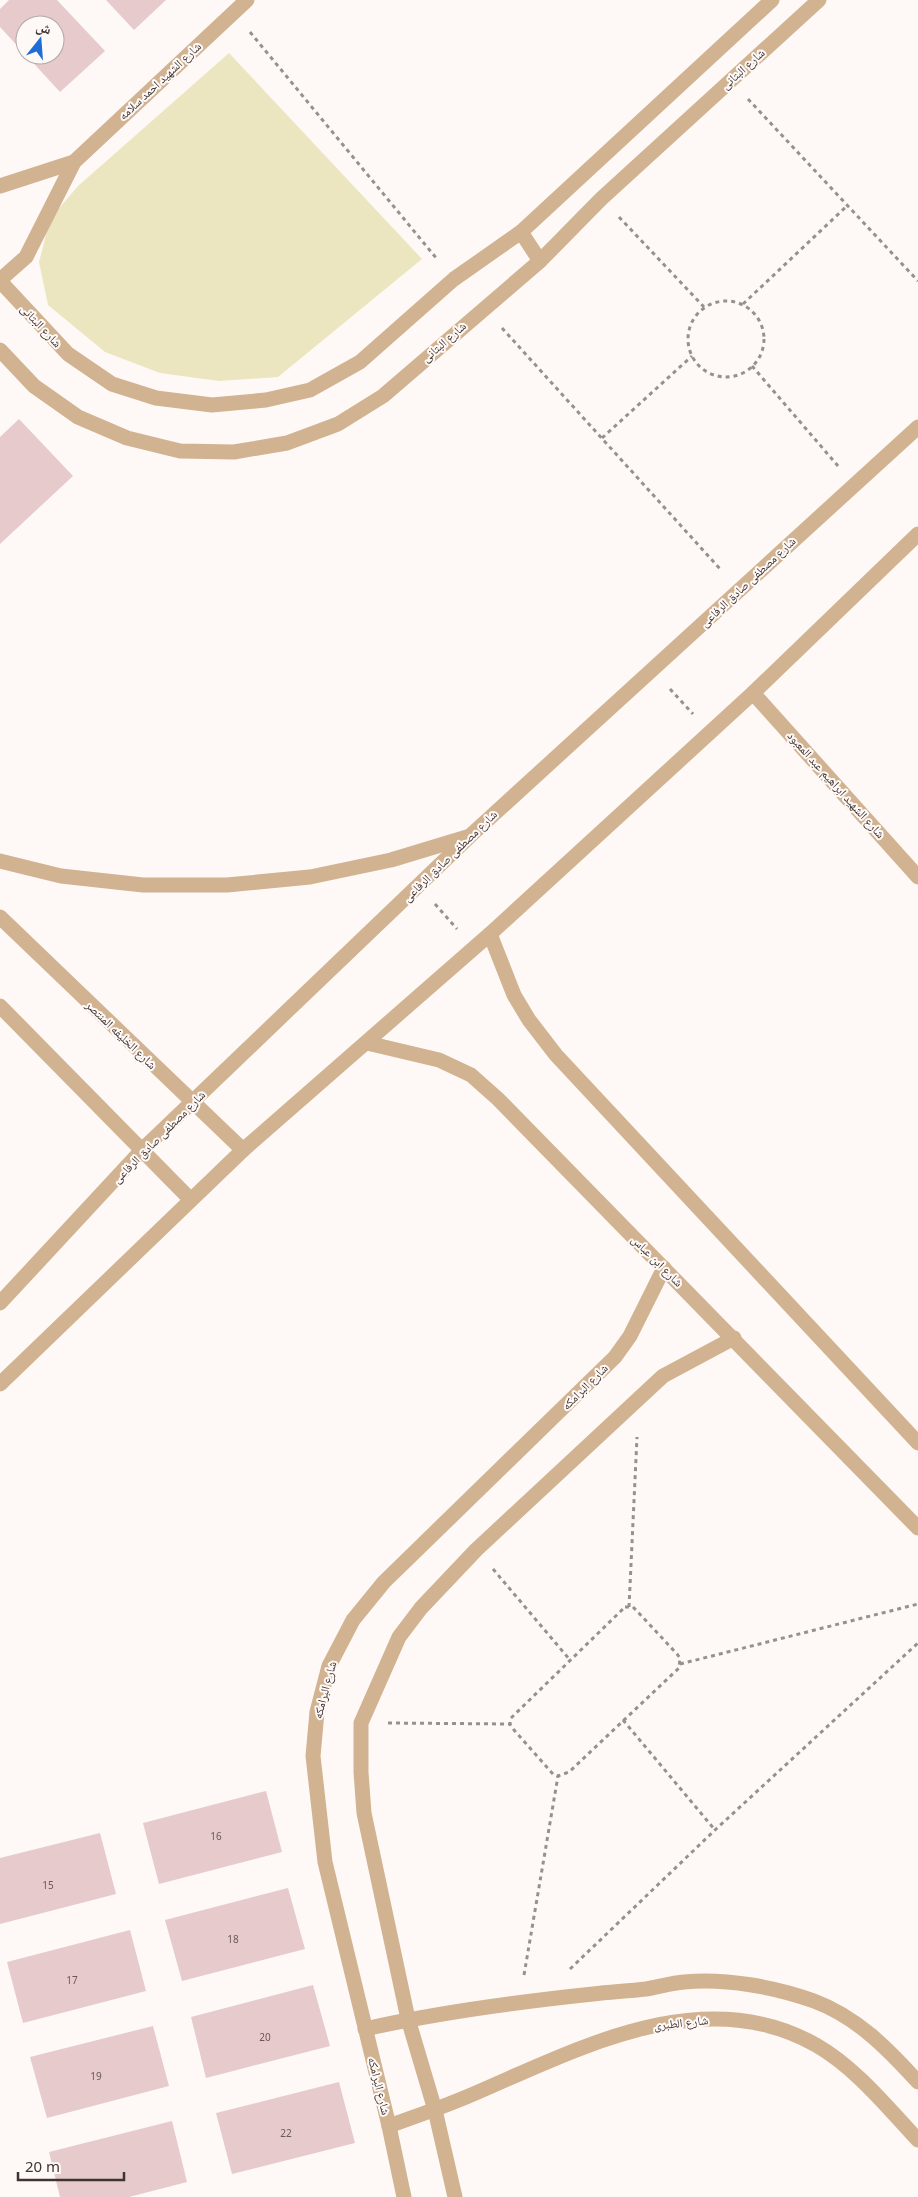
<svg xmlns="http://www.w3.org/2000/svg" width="918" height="2197" viewBox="0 0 918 2197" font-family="'Noto Sans','Noto Naskh Arabic',sans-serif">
	<rect width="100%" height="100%" fill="#fef9f7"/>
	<path fill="#ebe5c0" d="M229,53L422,259L278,377L219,381L160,373L105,352L48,305L39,262L50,219L78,186Z"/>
	<g fill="#e6cacc">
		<path d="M9,0H57L105,51L60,92L26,55H55V25H25V54L0,27V9Z"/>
		<path d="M106,0H166L134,30Z"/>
		<path d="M19,419L73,476L0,544V437Z"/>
		<path d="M266,1791L282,1852L159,1884L143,1823Z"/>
		<path d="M100,1833L116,1894L0,1924V1858Z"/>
		<path d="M288,1888L305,1949L182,1981L165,1920Z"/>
		<path d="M130,1930L146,1991L23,2023L7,1962Z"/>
		<path d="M313,1985L330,2046L206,2078L191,2017Z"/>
		<path d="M153,2026L169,2086L47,2118L30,2057Z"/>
		<path d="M339,2082L355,2143L232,2174L216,2113Z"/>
		<path d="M172,2121L187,2182L129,2197H60L49,2152Z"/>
	</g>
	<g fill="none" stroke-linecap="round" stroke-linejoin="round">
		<g stroke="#98908e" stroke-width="3" stroke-dasharray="4 4" stroke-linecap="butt">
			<path d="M250,32L437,259"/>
			<path d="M748,99L918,281"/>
			<path d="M619,217L704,307"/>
			<circle cx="726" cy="339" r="38"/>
			<path d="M743,304L848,205"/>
			<path d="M502,328L721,570"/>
			<path d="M752,366L838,466"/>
			<path d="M602,438L692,356"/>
			<path d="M670,689L693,714"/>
			<path d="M435,904L457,929"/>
			<path d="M493,1569L570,1660"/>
			<path d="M625,1607H633L636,1610L677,1654L680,1658L679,1668L569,1772L558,1776L553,1774L514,1730L510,1724L511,1718Z"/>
			<path d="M629,1607L637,1437"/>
			<path d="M680,1664L918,1604"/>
			<path d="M623,1720L715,1830"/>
			<path d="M388,1723L510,1724"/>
			<path d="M570,1969L715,1830L918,1643"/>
			<path d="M524,1975L558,1776"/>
		</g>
		<g stroke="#d1b391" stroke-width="15">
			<path d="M0,186L74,162"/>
			<path d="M521,232L540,261"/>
			<path d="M0,280L26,257L74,162L247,0"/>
			<path d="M0,281L68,354L112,384L156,398L212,405L266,400L310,390L360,362L454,279L521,232L772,0"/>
			<path d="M0,350L34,386L78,417L127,438L180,451L234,452L287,443L338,424L383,396L540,261L601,199L819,0"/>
			<path d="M753,693L918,877"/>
			<path d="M0,861L61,876L143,885H227L310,877L391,860L467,837"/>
			<path d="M0,917L243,1150"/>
			<path d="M490,934L514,995L529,1020L556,1055L918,1443"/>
			<path d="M0,1006L191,1200"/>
			<path d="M367,1043L439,1060L471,1075L498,1099L918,1528"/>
			<path d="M0,1303L142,1150L471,835L918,427"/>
			<path d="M0,1384L243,1150L490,934L753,693L918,534"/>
			<path d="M365,2029C440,2012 517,2002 593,1994C611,1992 629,1991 646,1989C659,1987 671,1983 684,1982C726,1978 775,1987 814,2001C857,2017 888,2049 918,2082"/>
			<path d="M389,2126C419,2115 449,2105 478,2092C582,2047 705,1982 816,2045C856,2068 887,2107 918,2140"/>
			<path d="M404,2197L389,2126L325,1862L313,1756L317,1712L329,1666L353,1620L384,1582L615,1357L630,1336L664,1268"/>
			<path d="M455,2197L435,2110L408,2019L364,1813L361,1772V1723L399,1637L421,1608L476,1550L663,1376L734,1338"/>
		</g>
	</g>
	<g text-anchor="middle" stroke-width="4" stroke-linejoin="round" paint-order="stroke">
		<g font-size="10" fill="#695a58">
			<text x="216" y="1840">16</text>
			<text x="48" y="1889">15</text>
			<text x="233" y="1943">18</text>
			<text x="72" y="1984">17</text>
			<text x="265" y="2041">20</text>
			<text x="96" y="2080">19</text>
			<text x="286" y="2137">22</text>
		</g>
		<g font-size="12" fill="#3f3431" stroke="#fef9f7">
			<text transform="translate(743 69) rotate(-42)" y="4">شارع البتانى</text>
			<text transform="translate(160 81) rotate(-43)" y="4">شارع الشهيد احمد سلامه</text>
			<text transform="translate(41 326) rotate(47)" y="4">شارع البتانى</text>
			<text transform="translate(444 342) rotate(-41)" y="4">شارع البتانى</text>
			<text transform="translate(748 582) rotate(-43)" y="4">شارع مصطفى صادق الرفاعى</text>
			<text transform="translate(836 785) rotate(48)" y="4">شارع الشهيد ابراهيم عبد المعبود</text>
			<text transform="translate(450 856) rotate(-44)" y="4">شارع مصطفى صادق الرفاعى</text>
			<text transform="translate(121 1035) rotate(44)" y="4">شارع الخليفه المنتصر</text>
			<text transform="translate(159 1137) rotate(-45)" y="4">شارع مصطفى صادق الرفاعى</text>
			<text transform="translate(657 1261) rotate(45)" y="4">شارع ابن عباس</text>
			<text transform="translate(585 1387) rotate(-45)" y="4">شارع البرامكه</text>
			<text transform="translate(325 1690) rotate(-75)" y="4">شارع البرامكه</text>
			<text transform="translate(681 2023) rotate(-6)" y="4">شارع الطبرى</text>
			<text transform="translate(379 2086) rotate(76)" y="4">شارع البرامكه</text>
		</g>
	</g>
	<g transform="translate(40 40) rotate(17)"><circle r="24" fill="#fef9f7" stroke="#b2aaa8"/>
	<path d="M0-4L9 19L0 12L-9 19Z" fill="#1e6cd6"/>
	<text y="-8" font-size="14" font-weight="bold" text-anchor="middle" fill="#3f3431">ش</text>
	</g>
	<path d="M18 2172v8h106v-8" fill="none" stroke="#3f3431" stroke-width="2.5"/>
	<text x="25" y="2172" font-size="15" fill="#3f3431" stroke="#fef9f7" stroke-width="4" paint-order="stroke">20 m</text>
</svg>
